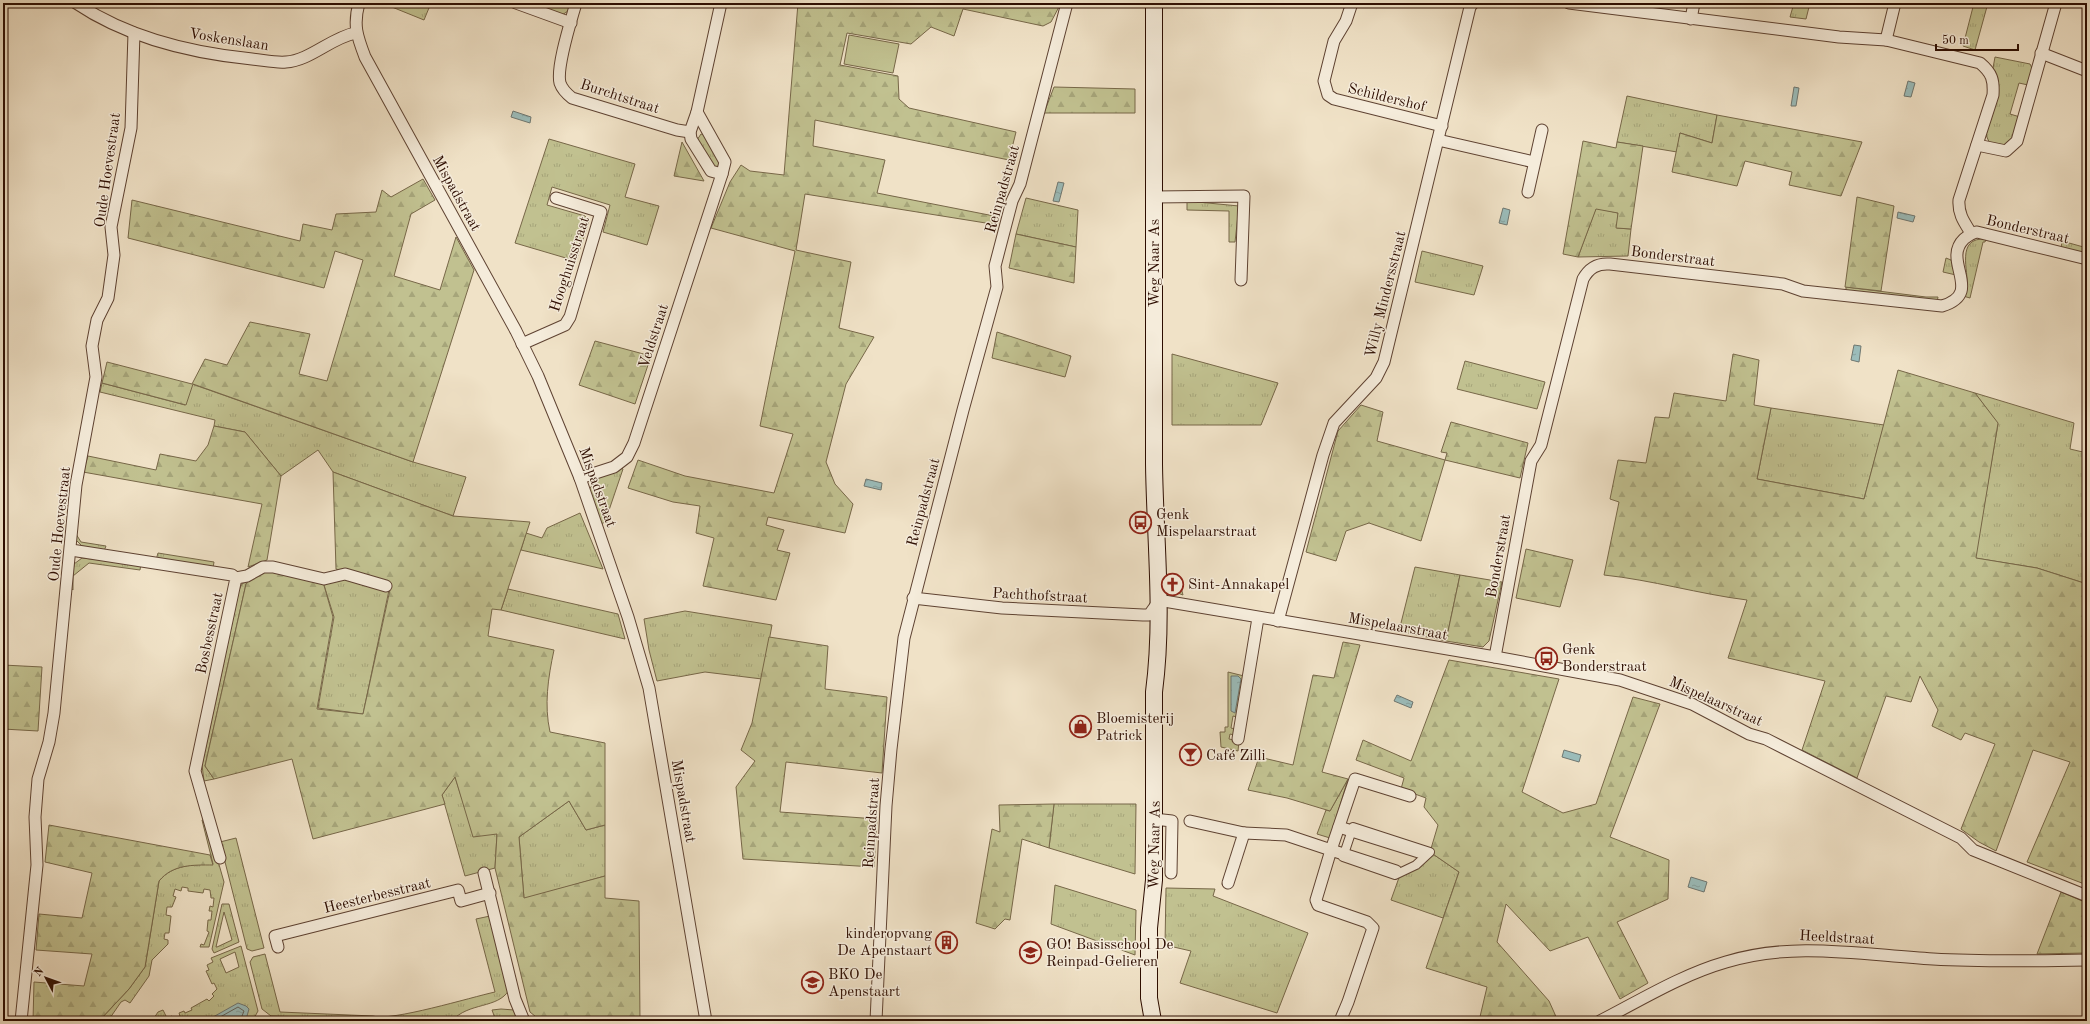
<svg xmlns="http://www.w3.org/2000/svg" width="2090" height="1024" viewBox="0 0 2090 1024" font-family="'Old Standard TT',serif">
	<defs>
		<pattern id="grass-tufts" width="24" height="20" patternUnits="userSpaceOnUse"><rect width="24" height="20" fill="#c1c190"/><path d="M3 7l-1-3M5 7V3M7 7l1-3M15 17l-1-3M17 17v-4M19 17l1-3" fill="none" stroke="#a6a57a"/></pattern>
		<pattern id="forest-firs" width="22" height="20" patternUnits="userSpaceOnUse"><rect width="22" height="20" fill="#c1c190"/><path d="M5 1l3.5 6h-7zM16 11l3.5 6h-7z" fill="#a6a57a"/></pattern>
		<pattern id="water-ripples" width="26" height="14" patternUnits="userSpaceOnUse"><rect width="26" height="14" fill="#9bbdbb"/><path d="M2 4q2-2 4 0t4 0M15 11q2-2 4 0t4 0" fill="none" stroke="#86a19f"/></pattern>
	</defs>
	<rect width="100%" height="100%" fill="#f0e2c7"/>
	<filter id="stains"><feTurbulence type="fractalNoise" baseFrequency=".005" numOctaves="4"/><feColorMatrix values="0 0 0 0 .2 0 0 0 0 .09 0 0 0 0 .02 0 0 0 .5 -.17"/></filter>
	<radialGradient id="worn" r=".72"><stop offset=".6" stop-color="#630" stop-opacity="0"/><stop offset="1" stop-color="#630" stop-opacity=".3"/></radialGradient>
	<g fill="url(#grass-tufts)" stroke="#776748" fill-rule="evenodd">
		<path d="M382,3H431L424,20Z"/>
		<path d="M525,3H571L568,11L562,15Z"/>
		<path d="M1794,3H1810L1806,19L1790,17Z"/>
		<path d="M1974,3H1988L1975,50L1963,46Z"/>
		<path d="M1995,57L2030,64L2032,68L2028,85L2019,83L2010,114L2020,117L2013,141L2008,147L1990,144L1986,135C1992,113 2005,88 1993,68Z"/>
		<path d="M1627,96L1717,115L1712,143L1680,133L1677,152L1617,142Z"/>
		<path d="M701,134L705,135L721,161L720,166L714,167L697,140Z"/>
		<path d="M549,139L635,164L625,197L659,206L647,245L603,232L610,205L552,187L547,205L585,216L589,221L576,261L515,243Z"/>
		<path d="M1026,198L1078,210L1076,247L1016,234Z"/>
		<path d="M1187,201L1239,206L1235,242H1229V211L1187,210Z"/>
		<path d="M1596,208L1618,213L1617,228L1631,229L1628,256L1578,257Z"/>
		<path d="M1986,239L1985,242H1983L1970,298L1963,296C1964,293 1966,290 1967,287C1969,271 1955,237 1986,239Z"/>
		<path d="M2062,241L2087,248V255L2061,249Z"/>
		<path d="M1422,251L1483,266L1474,295L1415,282Z"/>
		<path d="M1946,258L1951,260L1956,275L1943,272Z"/>
		<path d="M1846,287L1926,297H1938L1937,302L1846,292Z"/>
		<path d="M1172,354L1278,383L1261,425H1172Z"/>
		<path d="M1465,361L1545,382L1537,409L1457,389Z"/>
		<path d="M102,383L185,405L192,384L413,462L466,477L453,516L333,472L318,450L281,476L245,432L214,426L215,420L100,392Z"/>
		<path d="M1975,393L2074,423L2070,449L2087,453V584L2037,568L1975,558L1998,424Z"/>
		<path d="M1771,408L1884,425L1864,499L1757,479Z"/>
		<path d="M622,468L623,469L605,522L601,524L589,490L596,479Z"/>
		<path d="M580,513L603,569L521,550L526,533L542,538L547,528Z"/>
		<path d="M76,534L81,542L106,546L104,551L82,546L76,540Z"/>
		<path d="M158,553L214,562L213,568L156,560Z"/>
		<path d="M82,558L141,564L140,570L89,563L73,576V590L71,588L74,564Z"/>
		<path d="M1415,567L1460,575L1446,641L1399,631Z"/>
		<path d="M345,577L389,590L363,714L318,708L334,617L323,582Z"/>
		<path d="M1167,577L1179,580L1183,595L1172,591L1168,585L1176,586V583L1169,581Z"/>
		<path d="M250,579L246,584L205,766L214,779L204,781L202,765L239,590L242,584Z"/>
		<path d="M508,589L618,614L625,639L501,610Z"/>
		<path d="M685,611L772,625L762,679L705,672L657,681L649,650L644,619Z"/>
		<path d="M455,777L462,799L497,834L495,868L465,876L442,795Z"/>
		<path d="M1348,779L1330,838L1317,834L1326,810L1330,811Z"/>
		<path d="M569,801L586,830L605,825V876L524,899L519,837Z"/>
		<path d="M1054,804H1136L1135,874L1049,848Z"/>
		<path d="M206,819L224,882L209,947H200L201,944L204,945L209,932L207,931L208,920H211L212,911H209L210,906L213,907L214,898H211L210,890L204,889L203,893L188,891V888L182,887L181,891L175,889L173,896L176,897L172,907H167L166,915L171,916L169,933H165L164,939L168,940V944L152,960L149,976L130,1003L125,1000L121,1002L110,1018L118,1020V1021H99L129,989L145,967L159,881C173,864 193,865 213,864L202,820Z"/>
		<path d="M236,838L264,948L252,951L247,949L220,842Z"/>
		<path d="M1430,852L1459,872L1443,918L1391,900L1401,872Z"/>
		<path d="M1055,885L1136,910L1135,955L1051,924Z"/>
		<path d="M1166,888L1215,889L1213,896L1308,933L1277,1013L1180,983L1191,951L1165,945Z"/>
		<path d="M222,904H229L239,942L214,953L212,949ZM224,912L232,940L217,947H216Z"/>
		<path d="M490,916L509,990C498,1009 468,1002 452,1021L271,1016L262,1009L250,962L253,957L265,954L280,1012L373,1016C390,1022 472,997 495,992L476,919Z"/>
		<path d="M241,946L258,1011L253,1020L152,1021L158,1012L163,1010L167,1018L172,1016L173,1018L180,1016L179,1013L184,1011L185,1013L192,1010L191,1008L207,999L209,1001L214,996L212,994L217,989L214,983L212,984L206,971L209,970L207,965L213,962L211,958ZM235,952L239,967L226,973L220,959Z"/>
		<path d="M501,1009L514,1010L518,1021H496L492,1010Z"/>
	</g>
	<g fill="url(#forest-firs)" stroke="#776748">
		<path d="M798,3H823L841,7L843,3H1061L1051,22L1043,26L963,9L954,36L931,27L911,44L847,33L840,65L898,76L899,99L909,108L1016,132L1009,160L815,120L813,146L885,160L877,193L994,216L992,224L805,194L796,250L851,262L839,328L874,337L846,384L826,462L835,484L853,504L845,533L768,517L766,525L784,530L777,550L790,553L776,600L703,586L714,538L696,533L700,506L673,502L628,488L638,460L685,476L774,493L793,434L760,426L795,251L711,228L730,182L741,165L750,171L784,175Z"/>
		<path d="M1054,87L1135,89V113H1044Z"/>
		<path d="M1717,115L1862,142L1841,196L1789,185L1792,172L1745,161L1737,186L1672,172L1680,133L1712,143Z"/>
		<path d="M1583,141L1616,148L1617,142L1643,146L1631,229L1616,228L1618,213L1596,209L1578,257L1563,254Z"/>
		<path d="M682,142L704,181L674,176Z"/>
		<path d="M423,179L435,200L411,214L394,276L440,290L456,237L474,270L413,462L193,384L186,405L102,383L107,362L192,384L205,359L227,365L250,322L310,334L299,374L327,381L363,260L335,251L324,288L128,238L132,200L300,241L303,224L332,230L336,214L376,212L382,190L391,197Z"/>
		<path d="M1857,197L1894,206L1881,291L1845,287Z"/>
		<path d="M1016,234L1076,247L1074,283L1009,268Z"/>
		<path d="M997,332L1071,356L1065,377L992,358Z"/>
		<path d="M595,341L651,356L635,404L579,385Z"/>
		<path d="M1733,354L1759,360L1754,405L1771,408L1757,479L1864,499L1898,370L1975,393L1998,423L1976,558L2037,568L2087,584V885L2027,862L2070,762L2033,750L1996,851L1979,842L1961,829L1995,744L1965,733L1961,740L1932,726L1938,710L1920,676L1911,702L1886,696L1857,778L1802,750L1825,681L1728,658L1747,600C1699,594 1652,580 1604,575L1619,502L1610,499L1618,460L1646,463L1655,417L1669,418L1674,393L1726,401Z"/>
		<path d="M1361,405L1383,412L1377,441L1445,460L1447,453L1441,452L1451,422L1528,443L1520,478L1445,460L1421,541L1369,523L1346,531L1336,561L1306,552L1338,431Z"/>
		<path d="M214,426L245,432L281,476L267,560L248,567L262,504L83,472L88,456L156,470L160,454L196,461L208,445Z"/>
		<path d="M333,472L453,516L530,522L501,610L492,609L488,636L554,650C548,678 544,705 550,732L605,743V825L586,830L569,801L519,837L524,898L605,876V898L639,901L640,1021H541L530,1012L495,868L497,834L473,837L455,777L442,795L445,804L313,839L292,759L214,779L205,766L246,584L252,576L264,569L323,582L333,617L317,709L363,714L391,585L336,569Z"/>
		<path d="M1526,549L1573,560L1560,607L1516,598Z"/>
		<path d="M1460,575L1502,582L1489,641L1483,647L1446,641Z"/>
		<path d="M769,637L828,646L825,689L887,697L882,773L786,762L780,812L877,819L874,867L743,859L736,787L755,761L741,750L752,723Z"/>
		<path d="M1343,642L1360,645L1322,772L1348,779L1330,811L1287,798L1248,790L1259,757L1293,765L1313,675L1334,678Z"/>
		<path d="M1449,660L1559,679L1522,792L1563,813L1596,804L1633,697L1660,704L1610,837L1669,860L1668,899L1617,922L1648,983L1620,999L1588,937L1550,951L1506,904L1497,942L1549,1001L1558,1021H1479L1487,987L1426,968L1459,872L1430,852L1438,825L1424,807L1426,798L1401,789L1404,778L1356,760L1363,740L1411,761Z"/>
		<path d="M3,665L42,667L38,731L3,729Z"/>
		<path d="M1054,804L1049,848L1022,839L1010,920L1005,919L995,929L976,923L992,829L1000,832L999,805Z"/>
		<path d="M49,825L210,855L213,865C193,865 173,864 159,881L145,967L129,989L99,1021H33L34,982L84,986L92,954L36,950L39,914L82,918L92,873L45,862Z"/>
		<path d="M2061,892L2087,903V953L2037,954Z"/>
	</g>
	<g fill="#c1c190" stroke="#776748">
		<path d="M849,35L899,44L893,73L844,64Z"/>
		<path d="M1228,672L1244,676L1237,717L1233,716L1231,728L1235,729L1234,735L1230,734L1229,739L1239,741L1238,751L1221,747L1220,732H1225V727H1228Z"/>
	</g>
	<g fill="url(#water-ripples)" stroke="#6f7771">
		<path d="M1908,81L1915,83L1911,97L1904,96Z"/>
		<path d="M1794,87L1799,88L1796,106H1791Z"/>
		<path d="M513,111L531,117L530,123L511,117Z"/>
		<path d="M1058,182L1064,183L1059,202L1053,201Z"/>
		<path d="M1503,208L1510,210L1507,225L1499,223Z"/>
		<path d="M1898,212L1915,216L1913,222L1897,218Z"/>
		<path d="M1854,345L1861,346L1859,362L1851,360Z"/>
		<path d="M866,479L882,483L881,490L864,486Z"/>
		<path d="M1231,676H1238L1241,679L1235,713L1231,711Z"/>
		<path d="M1397,695L1413,702L1411,708L1394,701Z"/>
		<path d="M1564,750L1581,755L1579,762L1562,757Z"/>
		<path d="M1691,877L1707,882L1704,892L1688,887Z"/>
		<path d="M238,1003L246,1006L249,1009L247,1016L242,1021H206Z"/>
	</g>
	<g fill="none" stroke-linecap="round" stroke-linejoin="round">
		<path stroke="#64655e" stroke-width="1" d="M213,1021L238,1007L244,1011L240,1021"/>
		<defs>
			<path id="pedestrian" d="M1353,827L1430,852L1416,865L1395,875L1343,857Z"/>
			<g id="minor">
				<path d="M76,3C128,38 191,53 252,59C263,60 275,63 286,62C309,61 331,38 355,33"/>
				<path d="M359,3C353,25 357,36 365,57L516,331L538,376L580,478L628,617L649,688L706,1021"/>
				<path d="M516,3L571,23"/>
				<path d="M576,3C571,21 556,67 560,83C562,89 567,94 572,98L677,130L690,132"/>
				<path d="M721,3L697,112L690,132L691,139L711,171L722,174"/>
				<path d="M1352,3L1346,21L1334,41L1324,81L1328,95L1334,99L1442,126"/>
				<path d="M1569,3L1839,37L1886,40L1980,63C1992,73 1994,80 1993,95L1959,200C1958,214 1964,222 1971,233"/>
				<path d="M1691,19L1694,3"/>
				<path d="M1886,40L1895,3"/>
				<path d="M2041,53L2087,71"/>
				<path d="M1438,140L1534,162"/>
				<path d="M1977,145L2006,151L2017,141L2056,3"/>
				<path d="M1528,192L1542,130"/>
				<path d="M1154,197L1244,196L1241,280"/>
				<path d="M522,344L565,325L570,317L601,212L556,198"/>
				<path d="M580,478L614,467L627,457L634,443L722,174L725,162L697,112"/>
				<path d="M71,550L232,575L236,578L195,771L220,858"/>
				<path d="M236,578L247,576L263,567H273L324,579L345,574L386,586"/>
				<path d="M913,598L1002,608L1143,615H1149L1159,601H1164L1495,657L1620,680L1692,704L1749,734L1766,739L1961,838L1973,850L2087,896"/>
				<path d="M1278,621L1323,455L1334,423L1376,378L1384,362L1470,7L1473,3"/>
				<path d="M1495,657L1531,461L1541,445L1583,279C1589,268 1597,263 1610,264L1783,284L1803,291L1942,306C1985,293 1941,261 1964,239C1969,235 1971,233 1977,232L2087,259"/>
				<path d="M1238,739L1258,618"/>
				<path d="M1154,819L1172,821L1171,873"/>
				<path d="M1190,821L1244,833L1286,835L1331,850L1355,779L1410,796"/>
				<path d="M1339,827L1422,853"/>
				<path d="M484,873L515,999L524,1021"/>
				<path d="M1228,883L1244,833"/>
				<path d="M278,947L275,936L458,890L461,901L490,893"/>
				<path d="M21,1021L37,865L35,817L38,779L49,742L54,713L76,485L96,377L92,346L97,320L108,298L114,255L111,227L131,128L134,33"/>
				<path d="M876,1021L886,806L891,749L904,638L963,410L997,287L995,266L1012,201L1020,184L1067,3"/>
				<path d="M1340,1021L1348,1002L1373,928L1367,922L1318,905L1316,900L1331,850L1396,871"/>
				<path d="M1600,1021C1641,1000 1681,975 1726,962C1794,941 1863,955 1933,959C1984,962 2036,961 2087,960"/>
			</g>
			<path id="secondary" d="M1153,1021L1149,998V928L1154,880V692C1164,616 1155,540 1154,464V3"/>
		</defs>
		<use href="#pedestrian" stroke="#5e4232" stroke-width="10"/>
		<use href="#minor" stroke="#5e4232" stroke-width="13"/>
		<use href="#secondary" stroke="#2d0d01" stroke-width="18"/>
		<use href="#pedestrian" stroke="#f5ecdb" stroke-width="8"/>
		<use href="#minor" stroke="#f5ecdb" stroke-width="11"/>
		<use href="#secondary" stroke="#f5ecdb" stroke-width="16"/>
	</g>
	<defs>
		<symbol id="bus-ring" viewBox="-11 -11 22 22"><circle r="9.5" fill="#f5ecdb" stroke="#8f2418" stroke-width="1.5"/><path d="M-5-6H5V4H4V6H2V4H-2V6H-4V4H-5ZM-3.5-4V0h7V-4ZM-3.5 1.2v1.5H-2V1.2ZM2 1.2v1.5H3.5V1.2Z" fill="#8f2418"/></symbol>
		<symbol id="church-ring" viewBox="-11 -11 22 22"><circle r="9.5" fill="#f5ecdb" stroke="#8f2418" stroke-width="1.5"/><path d="M-1.2-6h2.4v3.5h3.3v2.4h-3.3V6h-2.4V-.1h-3.3v-2.4h3.3Z" fill="#8f2418"/></symbol>
		<symbol id="shop-ring" viewBox="-11 -11 22 22"><circle r="9.5" fill="#f5ecdb" stroke="#8f2418" stroke-width="1.5"/><path d="M-5-2.5h2.3a2.7 3.5 0 0 1 5.4 0H5L5.5 6h-11ZM-1.5-2.5h3a1.5 2.3 0 0 0-3 0Z" fill="#8f2418"/></symbol>
		<symbol id="bar-ring" viewBox="-11 -11 22 22"><circle r="9.5" fill="#f5ecdb" stroke="#8f2418" stroke-width="1.5"/><path d="M-6-5H6L.8 .8V4.5H3.5V6h-7V4.5H-.8V.8Z" fill="#8f2418"/></symbol>
		<symbol id="building-ring" viewBox="-11 -11 22 22"><circle r="9.5" fill="#f5ecdb" stroke="#8f2418" stroke-width="1.5"/><path d="M-4-6H4V6H1V3H-1V6H-4ZM-2.5-4.3h1.7v1.8h-1.7ZM.8-4.3h1.7v1.8H.8ZM-2.5-1h1.7V.8h-1.7ZM.8-1h1.7V.8H.8Z" fill="#8f2418"/></symbol>
		<symbol id="school-ring" viewBox="-11 -11 22 22"><circle r="9.5" fill="#f5ecdb" stroke="#8f2418" stroke-width="1.5"/><path d="M0-5L7-2L0 1L-7-2ZM-4 1L0 2.5L4 1V4Q0 6-4 4Z" fill="#8f2418"/></symbol>
	</defs>
	<g fill-rule="evenodd">
		<use href="#bus-ring" x="1128" y="510" width="25" height="25"/>
		<use href="#church-ring" x="1160" y="572" width="25" height="25"/>
		<use href="#bus-ring" x="1534" y="646" width="25" height="25"/>
		<use href="#shop-ring" x="1068" y="714" width="25" height="25"/>
		<use href="#bar-ring" x="1178" y="742" width="25" height="25"/>
		<use href="#building-ring" x="934" y="930" width="25" height="25"/>
		<use href="#school-ring" x="1018" y="940" width="25" height="25"/>
		<use href="#school-ring" x="800" y="970" width="25" height="25"/>
	</g>
	<g text-anchor="middle" stroke-width="3" stroke-linejoin="round" paint-order="stroke">
		<g font-size="15" fill="#2d0d01" stroke="#f5ecdb">
			<text transform="translate(229 39) rotate(9)" y="5">Voskenslaan</text>
			<text transform="translate(620 96) rotate(18)" y="5">Burchtstraat</text>
			<text transform="translate(1387 97) rotate(14)" y="5">Schildershof</text>
			<text transform="translate(107 170) rotate(-82)" y="5">Oude Hoevestraat</text>
			<text transform="translate(1002 189) rotate(-74)" y="5">Reinpadstraat</text>
			<text transform="translate(457 193) rotate(61)" y="5">Mispadstraat</text>
			<text transform="translate(2028 229) rotate(13)" y="5">Bonderstraat</text>
			<text transform="translate(1673 256) rotate(7)" y="5">Bonderstraat</text>
			<text transform="translate(1154 263) rotate(-90)" y="5">Weg Naar As</text>
			<text transform="translate(569 264) rotate(-72)" y="5">Hooghuisstraat</text>
			<text transform="translate(1385 294) rotate(-76)" y="5">Willy Mindersstraat</text>
			<text transform="translate(653 336) rotate(-72)" y="5">Veldstraat</text>
			<text transform="translate(598 487) rotate(70)" y="5">Mispadstraat</text>
			<text transform="translate(923 502) rotate(-75)" y="5">Reinpadstraat</text>
			<text transform="translate(59 524) rotate(-84)" y="5">Oude Hoevestraat</text>
			<text transform="translate(1498 556) rotate(-80)" y="5">Bonderstraat</text>
			<text transform="translate(1040 595) rotate(3)" y="5">Pachthofstraat</text>
			<text transform="translate(1398 626) rotate(10)" y="5">Mispelaarstraat</text>
			<text transform="translate(209 633) rotate(-78)" y="5">Bosbesstraat</text>
			<text transform="translate(1716 701) rotate(24)" y="5">Mispelaarstraat</text>
			<text transform="translate(684 801) rotate(80)" y="5">Mispadstraat</text>
			<text transform="translate(871 823) rotate(-86)" y="5">Reinpadstraat</text>
			<text transform="translate(1154 845) rotate(-89)" y="5">Weg Naar As</text>
			<text transform="translate(377 895) rotate(-14)" y="5">Heesterbesstraat</text>
			<text transform="translate(1837 937) rotate(3)" y="5">Heeldstraat</text>
		</g>
		<g font-size="15" fill="#2d0d01" stroke="#f5ecdb" text-anchor="start">
			<text x="1156" y="519">Genk<tspan x="1156" dy="17">Mispelaarstraat</tspan></text>
			<text x="1188" y="589">Sint-Annakapel</text>
			<text x="1562" y="654">Genk<tspan x="1562" dy="17">Bonderstraat</tspan></text>
			<text x="1096" y="723">Bloemisterij<tspan x="1096" dy="17">Patrick</tspan></text>
			<text x="1206" y="760">Café Zilli</text>
			<text x="932" y="938" text-anchor="end">kinderopvang<tspan x="932" dy="17">De Apenstaart</tspan></text>
			<text x="1046" y="949">GO! Basisschool De<tspan x="1046" dy="17">Reinpad-Gelieren</tspan></text>
			<text x="828" y="979">BKO De<tspan x="828" dy="17">Apenstaart</tspan></text>
		</g>
	</g>
	<rect width="2090" height="1024" fill="none" stroke="#f0e2c7" stroke-width="16"/>
	<rect x="4" y="4" width="2082" height="1016" fill="none" stroke="#2d0d01" stroke-width="2"/>
	<rect x="8" y="8" width="2074" height="1008" fill="none" stroke="#2d0d01"/>
	<g transform="translate(46 978) rotate(311)" stroke="#f5ecdb" stroke-width="3" paint-order="stroke">
	<path d="M0-3L7 15L0 10L-7 15Z" fill="#2d0d01"/>
	<text y="-6" font-size="11" font-weight="bold" text-anchor="middle" fill="#2d0d01">N</text>
	</g>
	<path d="M1936 44v6h82v-6" fill="none" stroke="#2d0d01" stroke-width="2"/>
	<text x="1942" y="44" font-size="12" fill="#2d0d01" stroke="#f5ecdb" stroke-width="3" paint-order="stroke">50 m</text>
	<rect width="100%" height="100%" filter="url(#stains)"/>
	<rect width="100%" height="100%" fill="url(#worn)"/>
</svg>
